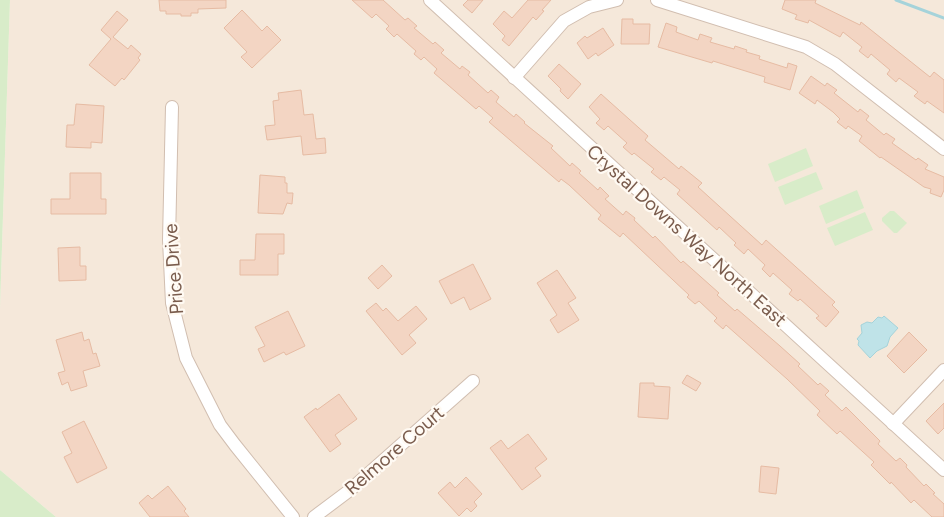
<svg xmlns="http://www.w3.org/2000/svg" width="944" height="517" viewBox="0 0 944 517" font-family="Figtree,sans-serif">
	<rect width="100%" height="100%" fill="#fdf6ec"/>
	<path fill="#f5e8da" d="M10,0H944V517H56L0,470V308Z"/>
	<g fill="#d8ecc9">
		<path d="M0,0H10L0,308Z"/>
		<path d="M806,148L813,166L775,182L768,164Z"/>
		<path d="M816,172L823,189L785,205L778,187Z"/>
		<path d="M857,190L864,208L826,224L819,206Z"/>
		<path d="M890,211H894L907,223L897,233H894L882,221V218Z"/>
		<path d="M865,212L873,230L835,246L827,228Z"/>
		<path d="M0,470L56,517H0Z"/>
	</g>
	<path fill="#bfe3e8" stroke="#a5d3da" d="M884,316L898,328L890,337L887,346L877,351L870,358L858,345L859,341L857,339L862,333L861,325L867,322L872,323L878,317L882,318Z"/>
	<g fill="none" stroke-linecap="round" stroke-linejoin="round">
		<path stroke="#a5d3da" stroke-width="3" d="M896,0L944,18"/>
	</g>
	<g fill="#f3d5c3" stroke="#e6bba3">
		<path d="M159,0H226V8L198,9V13H191V16H181V14H166V11H160Z"/>
		<path d="M352,0H383L405,20L408,18L417,26L414,28L433,44L435,42L444,50L441,53L460,69L462,66L470,72L468,75L488,93L491,90L499,97L496,102L514,117L516,114L525,122L524,123L553,146L551,148L570,166L572,163L581,171L579,173L598,190L600,187L609,196L605,199L623,215L626,211L635,218L634,220L653,238L655,236L681,263L683,261L719,293L717,295L735,311L737,309L780,346L800,364L798,366L818,385L820,383L829,391L825,395L842,411L846,407L880,441L878,444L896,461L900,458L907,465L906,467L924,486L926,484L935,493L933,494L944,504V517H932L914,500L911,503L891,482L890,484L871,465L874,462L840,431L837,434L817,415L820,411L787,379L726,325L723,329L714,321L717,318L699,301L695,304L687,297L689,295L623,233L620,237L598,219L601,215L569,185L561,179L559,182L489,122L493,118L479,106L476,109L434,73L437,69L424,57L421,60L414,54L416,51L397,34L394,37L386,29L389,26L376,14L372,18Z"/>
		<path d="M468,0H483L472,13L463,5Z"/>
		<path d="M528,0H551L542,10L544,11L536,20L533,17L509,46L502,40L505,36L493,24L504,11L512,18Z"/>
		<path d="M785,0H816L815,3L860,25L861,22L930,77L934,72L944,80V113L927,101L925,104L914,96L918,92L899,78L896,82L887,74L890,70L871,54L868,58L859,51L862,47L843,32L840,37L809,20L808,23L795,19L797,15L782,9Z"/>
		<path d="M242,10L262,31L267,26L281,40L252,68L241,57L247,52L224,28Z"/>
		<path d="M117,11L128,20L113,37L128,49L131,45L141,54L138,58L140,60L124,80L122,78L115,86L89,65L111,39L101,30Z"/>
		<path d="M622,19H633V24H650L649,44H621Z"/>
		<path d="M666,23L677,27L676,32L698,40L700,34L712,38L710,42L734,49L735,46L747,50L746,52L760,56L759,59L787,68L788,63L797,66L790,90L764,82L765,77L713,61L712,63L658,47Z"/>
		<path d="M603,28L614,45L598,56L596,53L588,59L577,43L585,36L587,38Z"/>
		<path d="M559,64L581,84L568,99L560,91L561,89L548,76Z"/>
		<path d="M811,76L825,86L827,83L837,90L834,93L858,112L860,109L869,116L866,120L884,135L886,133L895,139L892,143L916,160L918,158L928,165L925,169L944,177V190L941,197L930,193L931,189L924,187L881,157L880,158L859,141L862,136L848,126L846,129L837,122L840,119L833,112L817,100L815,104L799,93Z"/>
		<path d="M301,90L304,115L313,114L316,139L325,138L326,153L303,155L301,136L267,140L265,126L275,125L273,101L279,100L278,93Z"/>
		<path d="M601,94L648,136L645,140L679,169L681,166L702,183L698,187L762,245L766,240L835,302L832,305L839,312L826,327L816,318L819,316L800,299L798,301L789,294L792,290L773,273L770,277L762,269L765,265L748,249L744,254L734,245L736,243L719,227L717,230L677,194L680,190L664,177L661,180L651,172L654,169L634,153L632,155L623,147L627,143L608,126L604,130L596,123L600,119L589,107Z"/>
		<path d="M76,104L104,106L102,143L91,142V148L66,147L67,125H74Z"/>
		<path d="M70,173H101V199H106V214H51V199H70Z"/>
		<path d="M260,175L285,177V183H287V193H293L292,204L287,203L283,214L258,213Z"/>
		<path d="M256,234H284V254H278V275H240V260H255Z"/>
		<path d="M80,247V266H86V280L59,281L58,248Z"/>
		<path d="M473,264L491,299L470,310L464,297L451,304L439,281Z"/>
		<path d="M382,265L392,276L378,289L368,278Z"/>
		<path d="M557,270L576,298L568,303L579,320L558,333L550,320L557,315L537,283Z"/>
		<path d="M376,303L383,311L386,308L398,321L416,306L427,319L409,335L416,343L402,355L366,311Z"/>
		<path d="M288,311L305,346L286,355L284,352L264,362L258,349L265,346L255,327Z"/>
		<path d="M82,332L84,341L89,339L93,354L96,353L100,366L83,371L87,386L71,391L68,382L62,385L58,373L65,371L56,340Z"/>
		<path d="M909,332L927,350L904,373L887,356Z"/>
		<path d="M687,375L701,383L696,391L682,383Z"/>
		<path d="M640,383H654V386L670,387L668,419L638,417Z"/>
		<path d="M339,394L357,419L335,435L341,444L330,452L304,417L316,408L317,410Z"/>
		<path d="M944,403V428L938,434L926,421Z"/>
		<path d="M84,421L107,468L77,483L64,457L72,453L62,432Z"/>
		<path d="M528,434L547,459L535,468L541,476L522,490L490,448L501,440L508,449Z"/>
		<path d="M761,466L779,468L776,494L759,492Z"/>
		<path d="M466,477L482,494L474,502L477,506L471,512L467,508L459,516L438,493L450,482L455,488Z"/>
		<path d="M168,486L186,509L184,511L189,517H150L139,503L148,495L152,499Z"/>
	</g>
	<g fill="none" stroke-linecap="round" stroke-linejoin="round">
		<defs>
			<g id="minor">
				<path d="M430,0L944,470"/>
				<path d="M657,0L806,47L835,64L944,149"/>
				<path d="M514,78L564,21L589,7L617,0"/>
				<path d="M172,107L169,240L172,303L186,358L220,425L235,445L293,517"/>
				<path d="M893,424L944,370"/>
				<path d="M314,517L350,490L473,381"/>
			</g>
		</defs>
		<use href="#minor" stroke="#d1beb0" stroke-width="14"/>
		<use href="#minor" stroke="#fff" stroke-width="12"/>
	</g>
	<g text-anchor="middle" stroke-width="4.5" stroke-linejoin="round" paint-order="stroke">
		<g font-size="19" fill="#7a5c4d" stroke="#fffaf3">
			<text transform="translate(687 235) rotate(42)" y="7">Crystal Downs Way North East</text>
			<text transform="translate(173 269) rotate(-94)" y="7">Price Drive</text>
			<text transform="translate(394 450) rotate(-41)" y="7">Relmore Court</text>
		</g>
	</g>
</svg>
